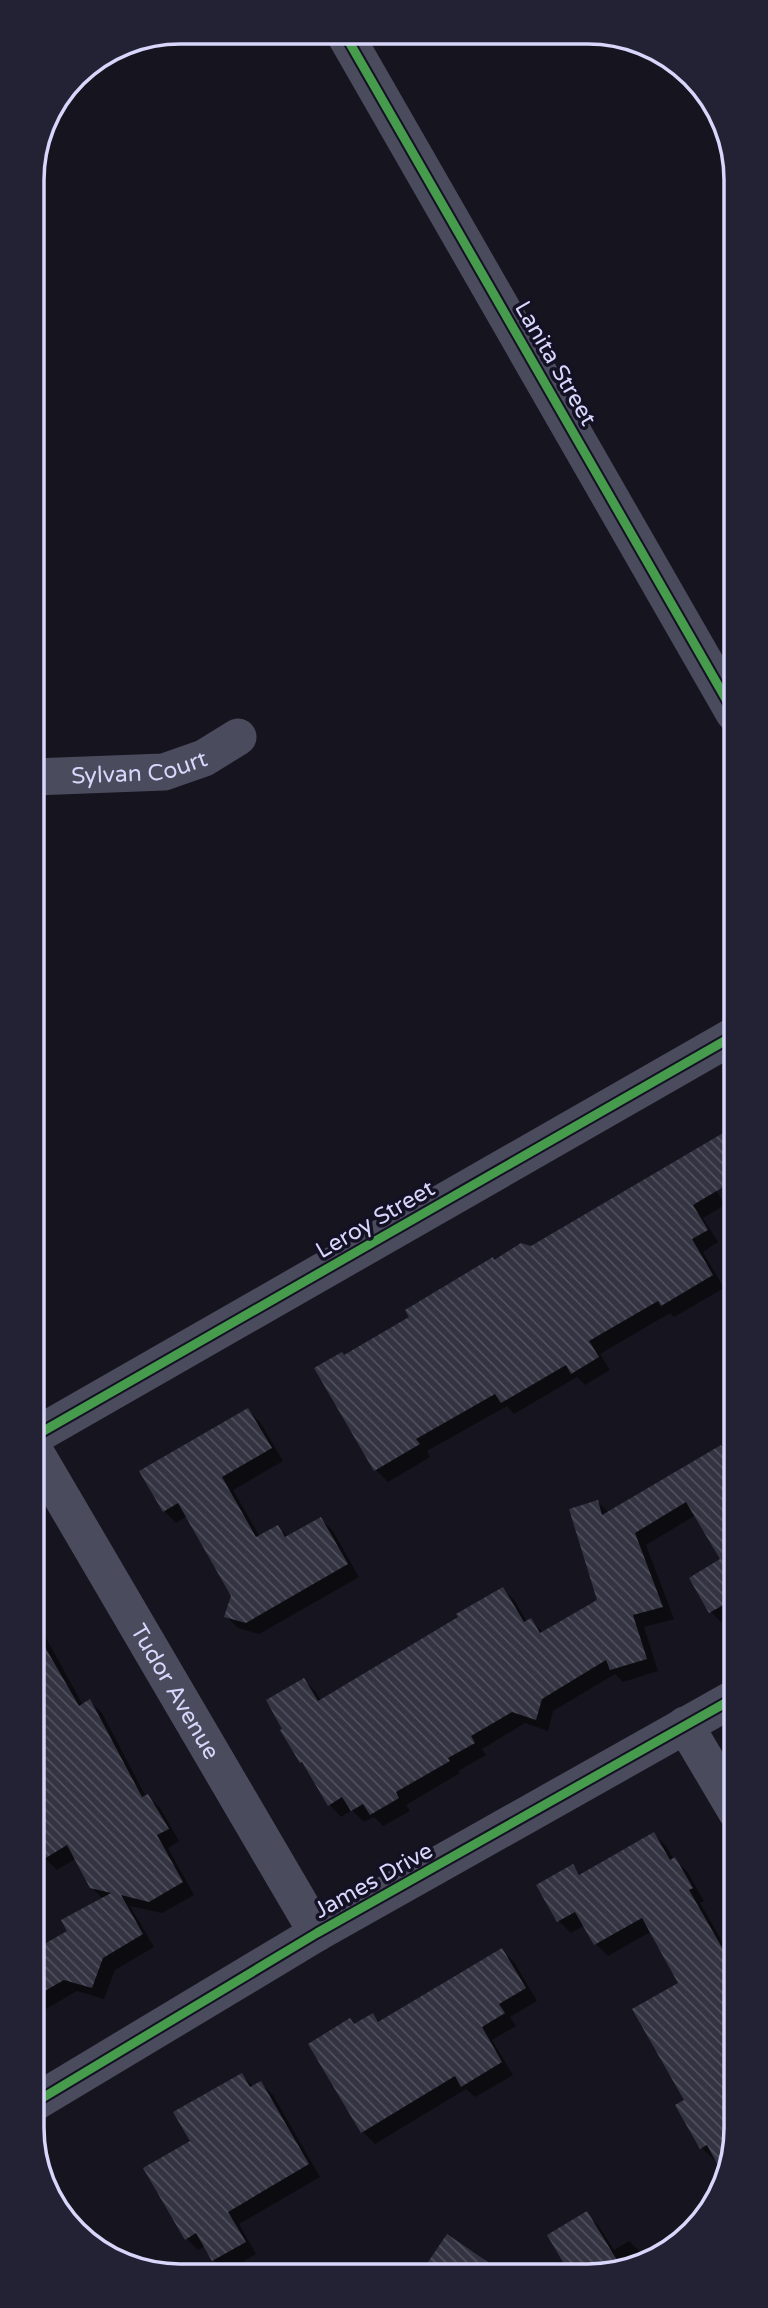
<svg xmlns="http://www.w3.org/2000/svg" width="768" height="2308" viewBox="0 0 768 2308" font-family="'Varela Round',sans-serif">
	<defs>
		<pattern id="building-back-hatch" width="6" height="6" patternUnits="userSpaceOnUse" patternTransform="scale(1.75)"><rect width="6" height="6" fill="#343341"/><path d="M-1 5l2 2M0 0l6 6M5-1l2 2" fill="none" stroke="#51505d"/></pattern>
	</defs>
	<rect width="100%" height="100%" fill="#16151f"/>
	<g fill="#0007">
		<path d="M735,1114V1131L728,1118Z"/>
		<path d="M702,1166L725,1205L703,1218L718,1242L703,1252L724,1288L674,1317L670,1313L600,1354L610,1370L585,1385L577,1377L514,1414L507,1406L427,1451L430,1457L388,1482L376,1470L344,1356L412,1317L495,1262L531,1248Z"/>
		<path d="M248,1410L260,1422L283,1461L233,1490L260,1537L278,1527L288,1537L321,1519L333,1531L359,1577L259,1634L238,1628L226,1616L233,1595L187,1516L176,1523L164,1511Z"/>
		<path d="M721,1447L735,1463L736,1617L723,1624L711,1612L691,1579L723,1560L696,1515L646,1545L674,1619L644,1627L658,1671L623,1682L615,1674L553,1711L548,1731L525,1723L482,1749L486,1755L458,1771L460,1773L406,1805L410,1811L383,1826L374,1817L364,1822L352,1810L341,1817L329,1804L309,1769L301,1762L304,1680L316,1692L321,1701L460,1618L503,1589L515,1601L527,1622L531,1620L543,1633L599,1600L598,1502L609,1513Z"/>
		<path d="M34,1623L42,1631L83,1705L90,1701L102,1713L146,1797L148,1796L160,1808L179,1841L168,1848L194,1895L162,1913L130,1906L154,1947L115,1970L104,1999L77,1991L34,2016V1952L70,1932L103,1899L91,1887L75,1859L57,1870L45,1858L34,1839Z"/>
		<path d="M654,1834L666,1846L674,1860L687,1871L704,1901L700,1903L736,1965V2137L722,2171L716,2159L714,2160L702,2148L686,2101L680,1983L652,1931L608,1956L596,1944L585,1925L571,1933L559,1921L538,1886L572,1866L582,1876Z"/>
		<path d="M502,1950L514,1962L537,2001L510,2017L516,2026L492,2040L513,2075L475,2097L466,2089L375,2144L363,2132L355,2025L373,2015L381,2023Z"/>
		<path d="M242,2075L254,2087L261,2083L273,2095L320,2177L239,2224L256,2254L226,2272L214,2260L206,2246L198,2250L186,2238L192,2141Z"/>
		<path d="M55,2196L88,2229L81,2236L75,2233Z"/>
		<path d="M586,2213L598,2225L614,2250L629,2241L642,2253L670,2236L674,2241L617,2274Z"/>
	</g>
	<g fill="url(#building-back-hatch)">
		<path d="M735,1126V1180L693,1205L708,1230L692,1239L713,1275L661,1306L658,1301L589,1341L599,1357L571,1374L566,1365L501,1403L495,1394L416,1439L420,1444L374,1471L314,1368L342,1352L344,1355L409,1317L405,1310L493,1257L494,1260L521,1243L531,1246Z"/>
		<path d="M248,1408L272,1448L222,1477L256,1537L278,1525L285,1537L321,1517L348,1564L246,1623L224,1617L231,1596L178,1503L163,1512L139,1471Z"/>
		<path d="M721,1445L735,1469L736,1598L709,1613L689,1578L720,1559L686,1502L635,1533L663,1607L633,1615L647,1659L610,1670L606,1660L542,1699L536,1720L512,1712L471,1736L475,1743L448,1758L450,1761L396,1792L399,1798L370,1815L363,1804L351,1811L342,1797L328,1806L302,1762L300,1763L280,1730L282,1729L266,1700L304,1678L318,1701L458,1617L456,1614L503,1587L524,1622L531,1618L540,1633L597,1600L569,1509L598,1500L602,1515Z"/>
		<path d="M34,1628L79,1706L90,1699L142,1797L148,1794L169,1829L157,1835L183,1882L149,1902L121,1895L143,1934L103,1958L92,1988L64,1980L34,1997V1950L67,1931L61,1920L111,1893L90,1888L67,1845L44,1859L34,1842Z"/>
		<path d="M654,1832L670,1860L675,1857L693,1888L689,1890L736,1972V2137L722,2173L707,2145L700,2149L675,2105L684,2100L632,2009L678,1983L642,1918L594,1945L575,1912L557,1922L536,1885L573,1864L579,1875Z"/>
		<path d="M502,1948L526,1988L499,2004L505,2013L482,2027L502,2062L461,2087L455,2076L361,2133L308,2044L350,2018L354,2024L373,2013L378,2022Z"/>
		<path d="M242,2073L250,2087L261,2081L309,2164L228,2212L246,2242L212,2261L196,2233L185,2240L143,2168L190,2141L173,2112Z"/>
		<path d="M587,2211L623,2270L617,2274H570L547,2235Z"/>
		<path d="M447,2234L505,2274H420Z"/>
	</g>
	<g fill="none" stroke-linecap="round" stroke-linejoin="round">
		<g stroke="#4b4b5e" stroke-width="37">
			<path d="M344,33L734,713"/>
			<path id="s1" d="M33,777L164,772L204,758L238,737"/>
			<path d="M33,1437L735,1035"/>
			<path id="s2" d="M33,1448L317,1933"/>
			<path d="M685,1725L736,1811"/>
			<path d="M34,2103L317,1933L736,1697"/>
		</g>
		<defs>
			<g id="cycleway">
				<path d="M344,33L734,713"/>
				<path d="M33,1437L735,1035"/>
				<path d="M34,2103L317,1933L736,1697"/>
			</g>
		</defs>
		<use href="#cycleway" stroke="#131123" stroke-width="13"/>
		<use href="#cycleway" stroke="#469c4c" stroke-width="9"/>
	</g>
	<g text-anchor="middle" stroke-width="7" stroke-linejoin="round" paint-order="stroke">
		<g font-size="23" fill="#d8d6fb" stroke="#131123">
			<text transform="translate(556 363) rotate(60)" y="8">Lanita Street</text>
			<text dy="8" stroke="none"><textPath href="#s1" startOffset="107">Sylvan Court</textPath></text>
			<text transform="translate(375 1219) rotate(-30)" y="8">Leroy Street</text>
			<text dy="8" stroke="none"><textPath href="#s2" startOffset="282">Tudor Avenue</textPath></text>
			<text transform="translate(373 1880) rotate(-29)" y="8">James Drive</text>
		</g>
	</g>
	<path d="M0 0H768V2308H0ZM180 44H588A136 136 0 0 1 724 180V2128A136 136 0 0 1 588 2264H180A136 136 0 0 1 44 2128V180A136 136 0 0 1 180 44Z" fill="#232134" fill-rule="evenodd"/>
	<path fill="none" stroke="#d8d6fb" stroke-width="3.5" d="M180 44H588A136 136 0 0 1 724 180V2128A136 136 0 0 1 588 2264H180A136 136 0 0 1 44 2128V180A136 136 0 0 1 180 44Z"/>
</svg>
